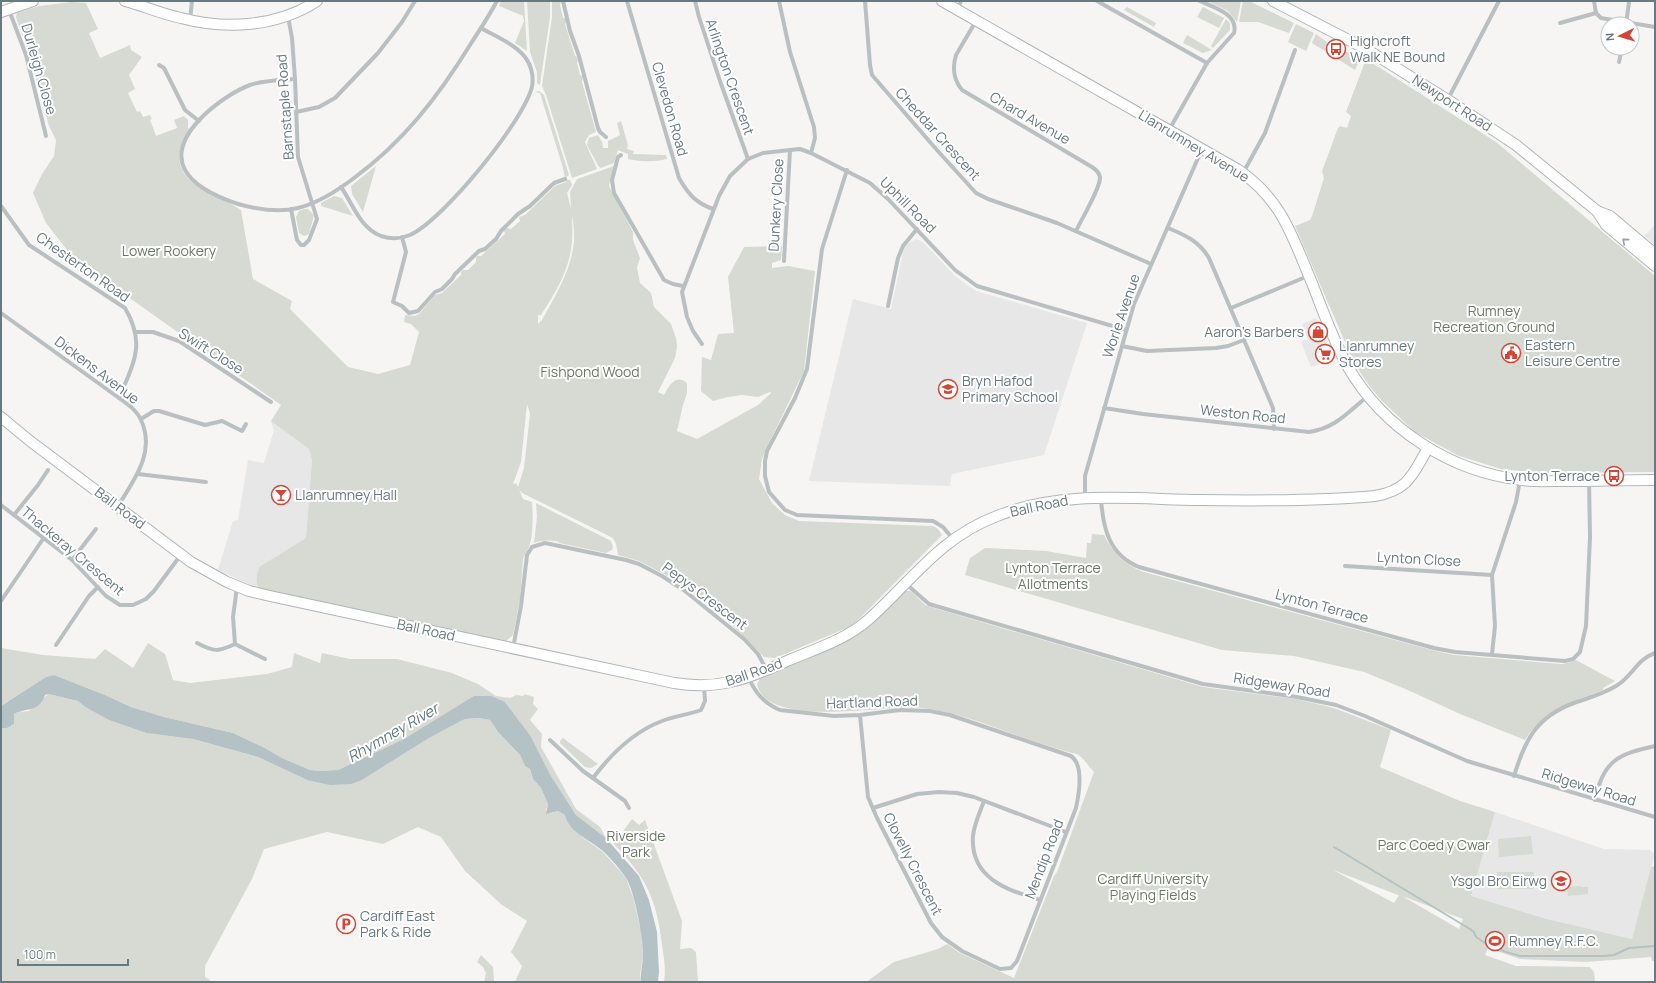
<svg xmlns="http://www.w3.org/2000/svg" width="1656" height="983" viewBox="0 0 1656 983" font-family="Manrope,sans-serif">
	<rect width="100%" height="100%" fill="#f6f5f3"/>
	<g fill="#e6e7e6">
		<path d="M1655,224V245L1644,235L1647,234Z"/>
		<path d="M917,239L923,242L956,277L976,291L1087,323L1044,455L952,474L950,486L809,481L853,299L891,309L904,248L910,242Z"/>
		<path d="M1316,318L1333,359L1311,367L1301,342L1308,339L1302,324Z"/>
		<path d="M271,421L309,449L312,460L306,538L259,567L256,578L257,583L260,589L218,570L233,521L238,520L248,460L264,463L274,430Z"/>
		<path d="M1495,812L1604,849L1650,850L1655,854L1632,939L1547,919L1471,896Z"/>
	</g>
	<g fill="#d6dad2" fill-rule="evenodd">
		<path d="M501,1H524L527,51L515,43L524,21L523,16L499,6Z"/>
		<path d="M527,1H550V17L540,84L539,85L537,83V72L530,52Z"/>
		<path d="M552,1H561L560,5L563,18H566L567,22L565,24L575,56L577,57L578,60L577,63L580,75L583,76L582,82L596,132L589,135L585,142L597,169L572,178L546,95L542,86L552,17Z"/>
		<path d="M1207,1H1241L1237,22L1228,11Z"/>
		<path d="M1243,1H1249L1294,23L1289,33L1258,22H1239Z"/>
		<path d="M72,2L86,3L98,29L89,33L100,58L130,45L131,50L142,57L129,75L135,89L128,93L137,112L140,111L143,117L150,115L152,119L150,120L156,136L177,128L174,120L184,116L188,120V128L190,129C157,182 209,188 241,210L253,279L292,301L290,309L348,367L378,374L410,365L419,332L411,324L404,322L405,315L415,316L419,314L435,295L442,293L461,275V272L463,270H468L476,262V258L477,256H481L505,234L504,230L507,228L511,229L520,221L519,217L525,215L555,186L566,182V180H570L572,185L567,193L571,209L570,192L577,179L614,166L609,186L633,232V240L640,258L637,267L640,283L651,293L654,307L671,324L676,338L677,347L675,358L658,392L664,395C669,386 675,373 687,383V393L683,405L677,431L697,439L758,405L771,393L770,392L758,397L742,395L728,397L713,401L701,391L702,357L711,360L718,334L734,333L728,277L744,247L782,246L781,260L772,263V268L788,266L815,271L804,371L766,449L762,459L759,479L772,503L785,515L799,521L933,526L938,529L942,535L860,618L849,627L835,633L775,658L764,657L735,628L694,593L664,574L639,561L618,555L616,544L613,538L522,493L519,489L523,499L532,502C533,513 533,534 530,544C529,549 525,553 523,559L520,600L513,635L505,642L297,598L260,589C254,582 257,574 259,567L306,538L312,460L309,449L271,421L281,405L74,259L46,223L33,193L42,174L54,156L56,140L49,126L33,67L16,17L17,13L39,6ZM572,216C581,255 560,287 542,320L538,324V315H541C556,292 570,269 572,241C573,232 572,224 572,216ZM527,404L530,414L524,468L518,487L516,483L513,484L521,462Z"/>
		<path d="M1127,7L1156,23L1154,27L1124,10Z"/>
		<path d="M1203,7L1224,18L1219,28L1197,17Z"/>
		<path d="M1226,19L1230,23V30L1213,48L1211,46Z"/>
		<path d="M1296,24L1314,33L1306,51L1288,42Z"/>
		<path d="M1316,34L1340,52L1341,50L1361,57L1355,70L1312,43Z"/>
		<path d="M1187,35L1212,50L1203,53L1183,43Z"/>
		<path d="M1366,59L1496,142L1655,276V472L1541,473L1501,469L1459,456L1415,432L1383,402L1370,387L1354,363L1295,226L1310,220L1312,216L1324,178L1322,171L1338,128L1340,126L1347,128L1351,116L1346,112Z"/>
		<path d="M539,91L544,95L569,175L565,178L563,168L540,93L535,92Z"/>
		<path d="M621,121L628,145L627,149L634,151L633,154L666,155L667,159C654,162 642,162 628,159V154L618,150L614,163L601,168L599,167L587,145L589,138L598,135L602,142L603,148H608V141L620,135L617,123Z"/>
		<path d="M376,166L363,212L352,194L351,186Z"/>
		<path d="M334,196L342,198L353,216L321,206V203Z"/>
		<path d="M304,209H308L314,215L309,234L304,236L299,233L296,217L299,211Z"/>
		<path d="M536,503L611,541L613,547L612,550L606,553L559,543V542C550,540 543,540 534,543L537,517Z"/>
		<path d="M1092,534L1104,535C1113,553 1124,565 1144,572L1432,650L1454,655L1561,664L1568,663L1576,660L1615,681L1603,688V690C1571,703 1545,708 1525,740L1460,714L1410,691L1364,672L1294,656L1222,650L965,575L970,558L985,548L1046,551L1086,558L1087,543H1091Z"/>
		<path d="M902,591H911L925,605L934,608L1203,687L1296,699L1334,708L1391,730L1380,767L1460,801L1495,812L1471,896L1547,919L1632,939L1651,867L1655,866V961H1652L1651,957L1586,962L1520,959L1488,948L1485,955L1516,966L1590,967L1594,972L1595,982H866L894,962L938,949L947,944L960,953L1014,978L1054,876L1057,872L1094,772C1089,767 1083,757 1077,754C1075,753 1071,753 1068,752C1057,749 1047,745 1036,742C999,730 961,712 922,708C889,704 766,730 757,684L762,676L819,652ZM1333,870L1398,895H1399L1394,903ZM1402,896L1463,919L1459,929Z"/>
		<path d="M148,643L165,654L173,680L190,683L267,674L292,667L294,653L320,663L322,653L350,659H397L452,673L478,684L496,696L510,698L516,695L524,696V694L534,697L533,704L538,709L530,720L542,734L541,747L576,809L600,827L606,838L576,815L551,776L530,735L505,702L432,723L404,739L338,770L320,771L310,770L282,758L265,748L233,733L164,717L131,707L105,695L54,675L46,677L1,706V648L43,655L95,659L105,649L133,668Z"/>
		<path d="M48,694L78,701L85,707L109,720L146,733L193,739L258,757L307,780H362L429,738L465,719L479,718L490,720L498,732L520,755L525,766L530,769L533,779L541,788L548,804L546,810L552,813L558,811L565,815L582,837L603,852L626,878L634,900L641,932L643,956L640,974L641,982H515L522,966L511,952L527,921L502,905L465,871L441,837L418,827L383,844L327,832L264,849L252,879L205,966V977L210,980L209,982H1V728H7L14,724L13,714L19,712L29,711Z"/>
		<path d="M563,738L598,764L591,768L585,767L560,743V741Z"/>
		<path d="M632,819L639,825L645,820L682,921L680,949L691,948L696,952L698,982H664C666,969 664,958 662,945C657,900 646,877 614,844Z"/>
		<path d="M1531,836L1533,854L1499,857L1498,839Z"/>
		<rect x="1497" y="872" width="37" height="17"/>
		<path d="M1581,886V887H1588V894L1568,896L1567,887Z"/>
		<path d="M481,955L493,967L494,982H484L486,973L483,967L477,962Z"/>
	</g>
	<path fill="#b5c2c5" d="M54,675L105,695L131,707L164,717L233,733L265,748L282,758L310,770L320,771L338,770L404,739L474,696H491L505,702L530,735L551,776L576,815L606,838L639,876L649,900L657,932L659,972L658,982H641C640,972 643,964 643,955C643,938 635,892 626,878C620,869 611,859 604,852C591,840 569,833 565,815L558,811L546,814L548,804L541,788L533,779L530,769L525,766L520,755L498,732L490,720L479,718L465,719L429,738L362,780L351,784L330,785L307,780L258,757L193,739L146,733L109,720L85,707L78,701L48,694L45,695C39,713 27,707 14,714V724L7,728H1V706L46,677Z"/>
	<g fill="none" stroke-linecap="round" stroke-linejoin="round">
		<path stroke="#b5c2c5" stroke-width="2" d="M1334,847L1470,929L1474,932L1476,937L1485,943L1506,952L1520,956H1605L1614,955L1629,948L1655,946"/>
		<defs>
			<g id="secondary">
				<path d="M125,1C144,6 162,14 181,18C226,30 277,27 317,1"/>
				<path d="M942,1L1237,169C1282,199 1292,236 1312,283C1323,311 1333,340 1348,367C1384,429 1451,472 1522,480C1536,482 1550,481 1564,481C1594,481 1625,480 1655,480"/>
				<path d="M1273,1L1366,49L1448,100L1516,145L1597,211L1606,225L1655,266"/>
				<path d="M1,12L33,1"/>
				<path d="M1597,211L1610,216L1655,254"/>
				<path d="M1,417L30,441L191,562L227,582L249,591L270,596L674,683C692,686 712,686 730,682C750,678 769,669 787,661C815,649 845,640 868,620C912,581 939,538 997,516C1063,490 1131,499 1200,500C1258,501 1317,501 1375,496C1409,490 1413,474 1428,448"/>
			</g>
		</defs>
		<use href="#secondary" stroke="#afb6b9" stroke-width="12"/>
		<g stroke="#bac0c2" stroke-width="4">
			<path d="M563,1L570,31L579,56L598,128L600,132L606,137"/>
			<path d="M627,1L679,178C688,194 696,203 713,209"/>
			<path d="M695,1L699,17L720,81L748,159"/>
			<path d="M779,1L790,52L814,127L815,138L811,153"/>
			<path d="M865,1L870,65L872,75L936,149L976,193L988,199L1057,223L1151,264"/>
			<path d="M1097,1L1207,63"/>
			<path d="M1594,1L1596,13L1601,18L1655,27"/>
			<path d="M9,10L26,55L46,136"/>
			<path d="M957,10L961,1"/>
			<path d="M288,16L292,38L295,79L298,157L317,219L309,240L304,245H301L297,240L291,209"/>
			<path d="M190,20L192,1"/>
			<path d="M976,21L956,55C952,68 953,79 962,90L1092,167C1095,169 1099,172 1100,177C1101,187 1081,220 1076,231"/>
			<path d="M1560,23L1596,13"/>
			<path d="M1626,24L1629,2"/>
			<path d="M1619,62L1622,48"/>
			<path d="M159,65L164,68L185,110L199,121"/>
			<path d="M295,79C280,80 264,80 250,85C223,95 167,136 185,170C195,188 220,198 238,204C256,209 279,213 298,208C318,203 337,191 354,178C403,142 438,97 470,45C479,31 489,16 497,1"/>
			<path d="M1448,99L1499,1"/>
			<path d="M296,112L319,107L335,98L378,53L402,22L415,1"/>
			<path d="M1169,130L1207,63L1234,33C1239,14 1213,7 1200,1"/>
			<path d="M621,155L618,157L612,180L614,193L664,280L673,284L683,286"/>
			<path d="M847,170L822,249L807,369L795,398L767,451L765,461V476L769,492L785,510L797,515L933,521L943,527L953,539"/>
			<path d="M1243,173L1265,133L1295,50"/>
			<path d="M341,187C353,204 360,228 381,236C390,239 401,239 410,235C443,220 523,122 532,87C533,81 533,75 531,69C526,48 498,38 481,28"/>
			<path d="M1,206L29,245L125,308C146,344 134,362 119,398"/>
			<path d="M1168,228C1185,235 1199,241 1209,258L1273,408L1274,429"/>
			<path d="M402,237L406,252L393,302L402,306L409,313L418,311L435,292L442,289L452,279L455,274L479,251L485,249L496,239L501,231L518,214L530,206L554,183L565,179"/>
			<path d="M784,261L790,150"/>
			<path d="M888,306L898,258L903,246L917,229"/>
			<path d="M1231,308L1308,276"/>
			<path d="M1,313L119,398C127,404 137,410 141,420C156,452 134,480 118,506"/>
			<path d="M135,332H153L179,341L271,402"/>
			<path d="M702,344L693,331L687,317L682,292L719,196L730,176L748,159L763,153L790,150L800,149L811,153L870,183L888,199L955,270L977,286L1126,330"/>
			<path d="M1122,346L1147,351L1216,348L1228,346L1244,340"/>
			<path d="M1104,408L1143,414L1309,432C1336,428 1348,412 1368,396"/>
			<path d="M141,419L154,411H159L205,425L222,421L242,431L246,424"/>
			<path d="M138,474L206,482"/>
			<path d="M1085,497V476L1134,304L1202,149"/>
			<path d="M1101,499C1103,528 1109,555 1139,567L1434,648L1455,652L1565,661L1573,659L1580,652L1586,626L1590,537L1589,481"/>
			<path d="M1,505L72,560L106,596L120,605H133L146,599L154,591L180,556"/>
			<path d="M14,515L38,485L48,470"/>
			<path d="M72,560L96,529"/>
			<path d="M1345,566L1492,575"/>
			<path d="M905,583L929,604L1203,684L1297,697L1336,705L1365,716L1467,761L1655,817"/>
			<path d="M237,587L233,617L235,644L265,659"/>
			<path d="M1,601L43,539"/>
			<path d="M197,643C214,652 218,652 235,644"/>
			<path d="M56,645L89,596L98,587"/>
			<path d="M513,648L521,606L527,555L532,547L545,543L626,560L639,564L662,576L685,591L744,639L758,654L766,669"/>
			<path d="M1492,654L1495,626L1492,575L1516,502L1520,480"/>
			<path d="M749,678C755,693 765,704 780,710L834,716L860,715L900,710L930,711L950,715L1071,756C1084,765 1079,794 1076,808L1017,961L1011,968L1000,969L962,951L942,937L931,923L877,818L868,797L860,715"/>
			<path d="M550,740L583,771L625,801L629,808"/>
			<path d="M1514,776C1525,740 1536,717 1574,703C1588,698 1603,694 1616,686C1632,677 1637,659 1655,653"/>
			<path d="M593,778C611,754 633,732 662,721C674,716 688,715 701,710L705,701L704,685"/>
			<path d="M1595,800C1603,760 1619,754 1655,746"/>
			<path d="M984,801C980,812 974,824 973,836C970,879 1008,890 1040,900"/>
			<path d="M873,808L917,794L939,792L957,793L974,797L1066,832"/>
		</g>
		<use href="#secondary" stroke="#fff" stroke-width="10"/>
	</g>
	<defs><path id="oneway-chevron" d="M-2-3.5L2.5 0L-2 3.5" fill="none" stroke-width="1.6" stroke-linecap="round" stroke-linejoin="round"/></defs>
	<use stroke="#95a1a7" href="#oneway-chevron" transform="translate(1625 241) rotate(-140)"/>
	<defs>
		<symbol id="bus-ring" viewBox="-11 -11 22 22"><circle r="9.5" fill="#fff" stroke="#d34635" stroke-width="1.5"/><path d="M-5-6H5V4H4V6H2V4H-2V6H-4V4H-5ZM-3.5-4V0h7V-4ZM-3.5 1.2v1.5H-2V1.2ZM2 1.2v1.5H3.5V1.2Z" fill="#d34635"/></symbol>
		<symbol id="shop-ring" viewBox="-11 -11 22 22"><circle r="9.5" fill="#fff" stroke="#d34635" stroke-width="1.5"/><path d="M-5-2.5h2.3a2.7 3.5 0 0 1 5.4 0H5L5.5 6h-11ZM-1.5-2.5h3a1.5 2.3 0 0 0-3 0Z" fill="#d34635"/></symbol>
		<symbol id="civic-ring" viewBox="-11 -11 22 22"><circle r="9.5" fill="#fff" stroke="#d34635" stroke-width="1.5"/><path d="M-.6-6.5H3V-4.5H.6V-3L4-1V1h2V6H-6V1h2V-1L-.6-3ZM-1.2 2.5V6h2.4V2.5Z" fill="#d34635"/></symbol>
		<symbol id="supermarket-ring" viewBox="-11 -11 22 22"><circle r="9.5" fill="#fff" stroke="#d34635" stroke-width="1.5"/><path d="M-6-5.5h2.5l.6 2H6L4.5 2H-2.5L-4.4-4H-6ZM-1.5 3.2a1.3 1.3 0 1 0 .1 0ZM3 3.2a1.3 1.3 0 1 0 .1 0Z" fill="#d34635"/></symbol>
		<symbol id="school-ring" viewBox="-11 -11 22 22"><circle r="9.5" fill="#fff" stroke="#d34635" stroke-width="1.5"/><path d="M0-5L7-2L0 1L-7-2ZM-4 1L0 2.5L4 1V4Q0 6-4 4Z" fill="#d34635"/></symbol>
		<symbol id="bar-ring" viewBox="-11 -11 22 22"><circle r="9.5" fill="#fff" stroke="#d34635" stroke-width="1.5"/><path d="M-6-5H6L.8 .8V4.5H3.5V6h-7V4.5H-.8V.8Z" fill="#d34635"/></symbol>
		<symbol id="parking-ring" viewBox="-11 -11 22 22"><circle r="9.5" fill="#fff" stroke="#d34635" stroke-width="1.5"/><path d="M-3.5-5.5H1a3.5 3.5 0 0 1 0 7H-1V5.5H-3.5ZM-1-3.4V-.6H.8a1.4 1.4 0 0 0 0-2.8Z" fill="#d34635"/></symbol>
		<symbol id="stadium-ring" viewBox="-11 -11 22 22"><circle r="9.5" fill="#fff" stroke="#d34635" stroke-width="1.5"/><path d="M0-5a6.5 5 0 1 0 0 10a6.5 5 0 1 0 0-10ZM-3.5-1.8h7v3.6h-7Z" fill="#d34635"/></symbol>
	</defs>
	<g fill-rule="evenodd">
		<use href="#bus-ring" x="1325" y="38" width="22" height="22"/>
		<use href="#shop-ring" x="1307" y="321" width="22" height="22"/>
		<use href="#civic-ring" x="1500" y="342" width="22" height="22"/>
		<use href="#supermarket-ring" x="1314" y="343" width="22" height="22"/>
		<use href="#school-ring" x="937" y="378" width="22" height="22"/>
		<use href="#bus-ring" x="1603" y="465" width="22" height="22"/>
		<use href="#bar-ring" x="270" y="484" width="22" height="22"/>
		<use href="#school-ring" x="1550" y="870" width="22" height="22"/>
		<use href="#parking-ring" x="335" y="913" width="22" height="22"/>
		<use href="#stadium-ring" x="1484" y="930" width="22" height="22"/>
	</g>
	<g text-anchor="middle" stroke-width="4" stroke-linejoin="round" paint-order="stroke">
		<g font-size="14" fill="#677981" stroke="#fff" text-anchor="start">
			<text x="1350" y="46">Highcroft<tspan x="1350" dy="16">Walk NE Bound</tspan></text>
			<text x="1304" y="337" text-anchor="end">Aaron's Barbers</text>
			<text x="1525" y="350">Eastern<tspan x="1525" dy="16">Leisure Centre</tspan></text>
			<text x="1339" y="351">Llanrumney<tspan x="1339" dy="16">Stores</tspan></text>
			<text x="962" y="386">Bryn Hafod<tspan x="962" dy="16">Primary School</tspan></text>
			<text x="1600" y="481" text-anchor="end">Lynton Terrace</text>
			<text x="295" y="500">Llanrumney Hall</text>
			<text x="1547" y="886" text-anchor="end">Ysgol Bro Eirwg</text>
			<text x="360" y="921">Cardiff East<tspan x="360" dy="16">Park &amp; Ride</tspan></text>
			<text x="1509" y="946">Rumney R.F.C.</text>
		</g>
		<g font-size="14" fill="#677981" stroke="#fff">
			<text transform="translate(39 69) rotate(74)" y="5">Durleigh Close</text>
			<text transform="translate(730 77) rotate(71)" y="5">Arlington Crescent</text>
			<text transform="translate(1452 103) rotate(33)" y="5">Newport Road</text>
			<text transform="translate(285 107) rotate(-94)" y="5">Barnstaple Road</text>
			<text transform="translate(670 109) rotate(74)" y="5">Clevedon Road</text>
			<text transform="translate(1030 118) rotate(30)" y="5">Chard Avenue</text>
			<text transform="translate(938 134) rotate(48)" y="5">Cheddar Crescent</text>
			<text transform="translate(1194 146) rotate(31)" y="5">Llanrumney Avenue</text>
			<text transform="translate(776 205) rotate(-87)" y="5">Dunkery Close</text>
			<text transform="translate(908 205) rotate(45)" y="5">Uphill Road</text>
			<text transform="translate(83 267) rotate(35)" y="5">Chesterton Road</text>
			<text transform="translate(1121 316) rotate(-71)" y="5">Worle Avenue</text>
			<text transform="translate(211 351) rotate(32)" y="5">Swift Close</text>
			<text transform="translate(97 370) rotate(37)" y="5">Dickens Avenue</text>
			<text transform="translate(1243 414) rotate(6)" y="5">Weston Road</text>
			<text transform="translate(1039 506) rotate(-12)" y="5">Ball Road</text>
			<text transform="translate(120 508) rotate(37)" y="5">Ball Road</text>
			<text transform="translate(73 551) rotate(40)" y="5">Thackeray Crescent</text>
			<text transform="translate(1419 559) rotate(3)" y="5">Lynton Close</text>
			<text transform="translate(705 596) rotate(37)" y="5">Pepys Crescent</text>
			<text transform="translate(1322 606) rotate(15)" y="5">Lynton Terrace</text>
			<text transform="translate(426 630) rotate(12)" y="5">Ball Road</text>
			<text transform="translate(754 672) rotate(-19)" y="5">Ball Road</text>
			<text transform="translate(1282 685) rotate(9)" y="5">Ridgeway Road</text>
			<text transform="translate(872 702) rotate(-2)" y="5">Hartland Road</text>
			<text transform="translate(1589 787) rotate(17)" y="5">Ridgeway Road</text>
			<text transform="translate(1044 859) rotate(-69)" y="5">Mendip Road</text>
			<text transform="translate(913 864) rotate(63)" y="5">Clovelly Crescent</text>
		</g>
		<g font-size="14" fill="#6c7966" stroke="#fff">
			<text x="169" y="256">Lower Rookery</text>
			<text x="1494" y="316">Rumney<tspan x="1494" dy="16">Recreation Ground</tspan></text>
			<text x="590" y="377">Fishpond Wood</text>
			<text x="1053" y="573">Lynton Terrace<tspan x="1053" dy="16">Allotments</tspan></text>
			<text x="636" y="841">Riverside<tspan x="636" dy="16">Park</tspan></text>
			<text x="1434" y="850">Parc Coed y Cwar</text>
			<text x="1153" y="884">Cardiff University<tspan x="1153" dy="16">Playing Fields</tspan></text>
		</g>
		<g font-size="15" font-style="italic" fill="#637a7e" stroke="#fff">
			<text transform="translate(393 733) rotate(-30)" y="5">Rhymney River</text>
		</g>
	</g>
	<rect width="1656" height="983" fill="none" stroke="#677981" stroke-width="4"/>
	<g transform="translate(1620 36) rotate(265)"><circle r="19" fill="#ffffff" stroke="#c2c9cd"/>
	<path d="M0-3L7 15L0 10L-7 15Z" fill="#d34635"/>
	<text y="-6" font-size="11" font-weight="bold" text-anchor="middle" fill="#677981">N</text>
	</g>
	<path d="M18 959v6h110v-6" fill="none" stroke="#677981" stroke-width="2"/>
	<text x="24" y="959" font-size="12" fill="#677981" stroke="#ffffff" stroke-width="3" paint-order="stroke">100 m</text>
</svg>
